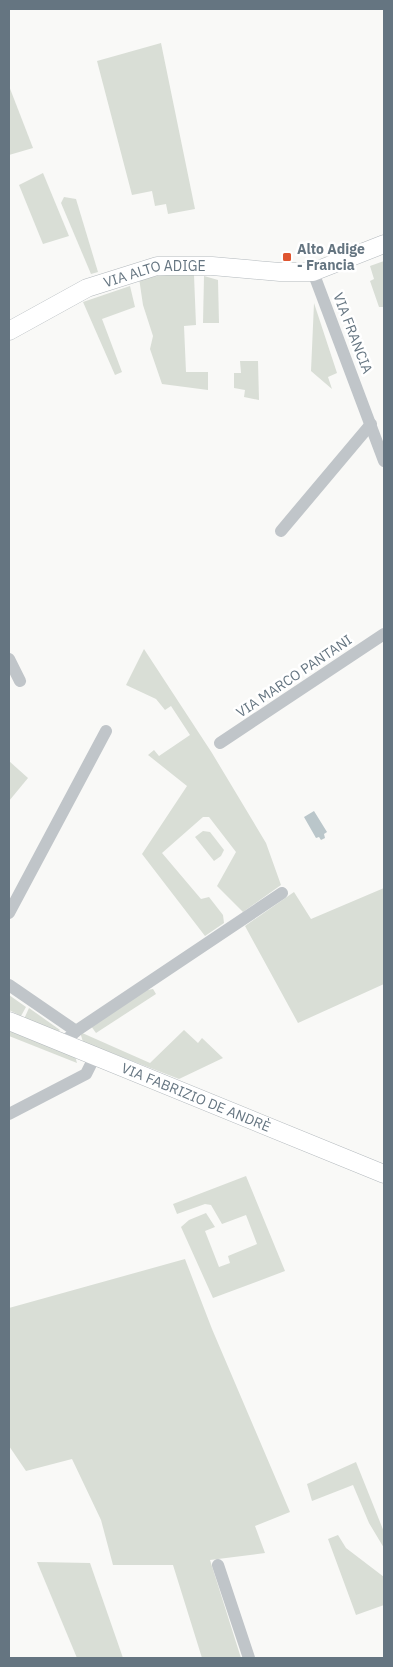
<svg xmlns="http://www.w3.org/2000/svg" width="393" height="1667" viewBox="0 0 393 1667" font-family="'IBM Plex Sans',sans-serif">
	<rect width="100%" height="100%" fill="#f9f9f7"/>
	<g fill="#d9ded6">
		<path d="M161,43L195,209L168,214L166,204L155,206L152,191L132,195L97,61Z"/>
		<path d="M9,86L33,148L9,155Z"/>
		<path d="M43,173L69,236L43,244L19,185Z"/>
		<path d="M64,197L76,199L98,272L91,274L61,203Z"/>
		<path d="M384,261V307H379L370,281L374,279L370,266Z"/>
		<path d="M167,275H194L196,325L184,326L186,372H208V390L162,384L150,349L153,336L143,305L139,278Z"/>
		<path d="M204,276L218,280L219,323H203Z"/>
		<path d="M130,286L135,307L102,319L122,372L115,375L83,302Z"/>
		<path d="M314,303L337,373L328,377L332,389L311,371Z"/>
		<path d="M240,361H258L259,400L244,397L245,390L234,388V373H241Z"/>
		<path d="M144,649L212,753L266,843L281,885L243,912L217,886L236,852L209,817H203L162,853L201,899L209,897L223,915L224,923L205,936L142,854L187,786L148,755L154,750L159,756L190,735L171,706L165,710L156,699L126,685Z"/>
		<path d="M9,761L28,778L9,801Z"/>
		<path d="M203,831L210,832L224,850L221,856L214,861L195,837Z"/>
		<path d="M384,888V984L298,1023L245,926L294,892L311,919Z"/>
		<path d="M153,989L156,994L96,1033L91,1026L147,990Z"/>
		<path d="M9,995L26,1007L21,1016L9,1010Z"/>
		<path d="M29,1008L60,1030L56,1033L24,1019Z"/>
		<path d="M9,1029L75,1056L77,1063L9,1036Z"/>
		<path d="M184,1030L198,1043L202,1038L223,1058L179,1079L83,1042L80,1032L150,1063Z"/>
		<path d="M246,1176L285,1271L213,1298L181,1227L189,1220L206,1213L215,1227L205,1231L219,1267L230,1263L228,1256L257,1244L246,1215L222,1224L211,1205L205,1204L177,1214L173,1204Z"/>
		<path d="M185,1259L212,1329L290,1512L255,1526L265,1553L210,1560L241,1658H202L173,1565H113L101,1520L72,1459L26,1471L9,1446V1308Z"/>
		<path d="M356,1462L384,1532V1548L369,1523L353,1485L312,1501L307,1484Z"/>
		<path d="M338,1535L346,1548L384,1577V1605L356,1615L328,1539Z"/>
		<path d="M37,1562L90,1563L123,1658H77Z"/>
	</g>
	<path fill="#bac6ca" d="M314,811L327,832L324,834L325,838L321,840L319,837L316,838L304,817Z"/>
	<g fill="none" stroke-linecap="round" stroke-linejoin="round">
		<defs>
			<g id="secondary">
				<path id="s1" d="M9,331L87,288L157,266H212L280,272H313L384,244"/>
				<path id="s2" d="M9,1021L384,1174"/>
			</g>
		</defs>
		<use href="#secondary" stroke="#b3b9bd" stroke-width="19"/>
		<g stroke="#c0c5c9" stroke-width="12">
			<path d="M313,272L384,461"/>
			<path d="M281,531L371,424"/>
			<path d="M9,659L20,681"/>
			<path d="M220,743L384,634"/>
			<path d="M9,913L106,731"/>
			<path d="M9,985L76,1031"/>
			<path d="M63,1043L76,1031L282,893"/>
			<path d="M9,1114L86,1074L95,1056"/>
			<path d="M218,1565L249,1658"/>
		</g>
		<use href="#secondary" stroke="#fff" stroke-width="18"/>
	</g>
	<rect fill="#df5631" stroke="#fff" stroke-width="2" x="282" y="252" width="10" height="10" rx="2.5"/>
	<g text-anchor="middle" stroke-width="5" stroke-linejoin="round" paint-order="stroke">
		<g font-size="14" font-weight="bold" fill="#657581" stroke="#fff" text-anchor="start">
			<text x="297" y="254">Alto Adige<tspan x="297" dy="16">- Francia</tspan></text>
		</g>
		<g font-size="14" fill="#657581" stroke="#fff">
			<text dy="5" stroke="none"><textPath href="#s1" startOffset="159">VIA ALTO ADIGE</textPath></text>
			<text transform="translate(353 333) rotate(69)" y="5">VIA FRANCIA</text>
			<text transform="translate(294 676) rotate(-34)" y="5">VIA MARCO PANTANI</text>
			<text dy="5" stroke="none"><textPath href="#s2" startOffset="202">VIA FABRIZIO DE ANDRÈ</textPath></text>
		</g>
	</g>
	<rect width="393" height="1667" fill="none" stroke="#657581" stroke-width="20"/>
</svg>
